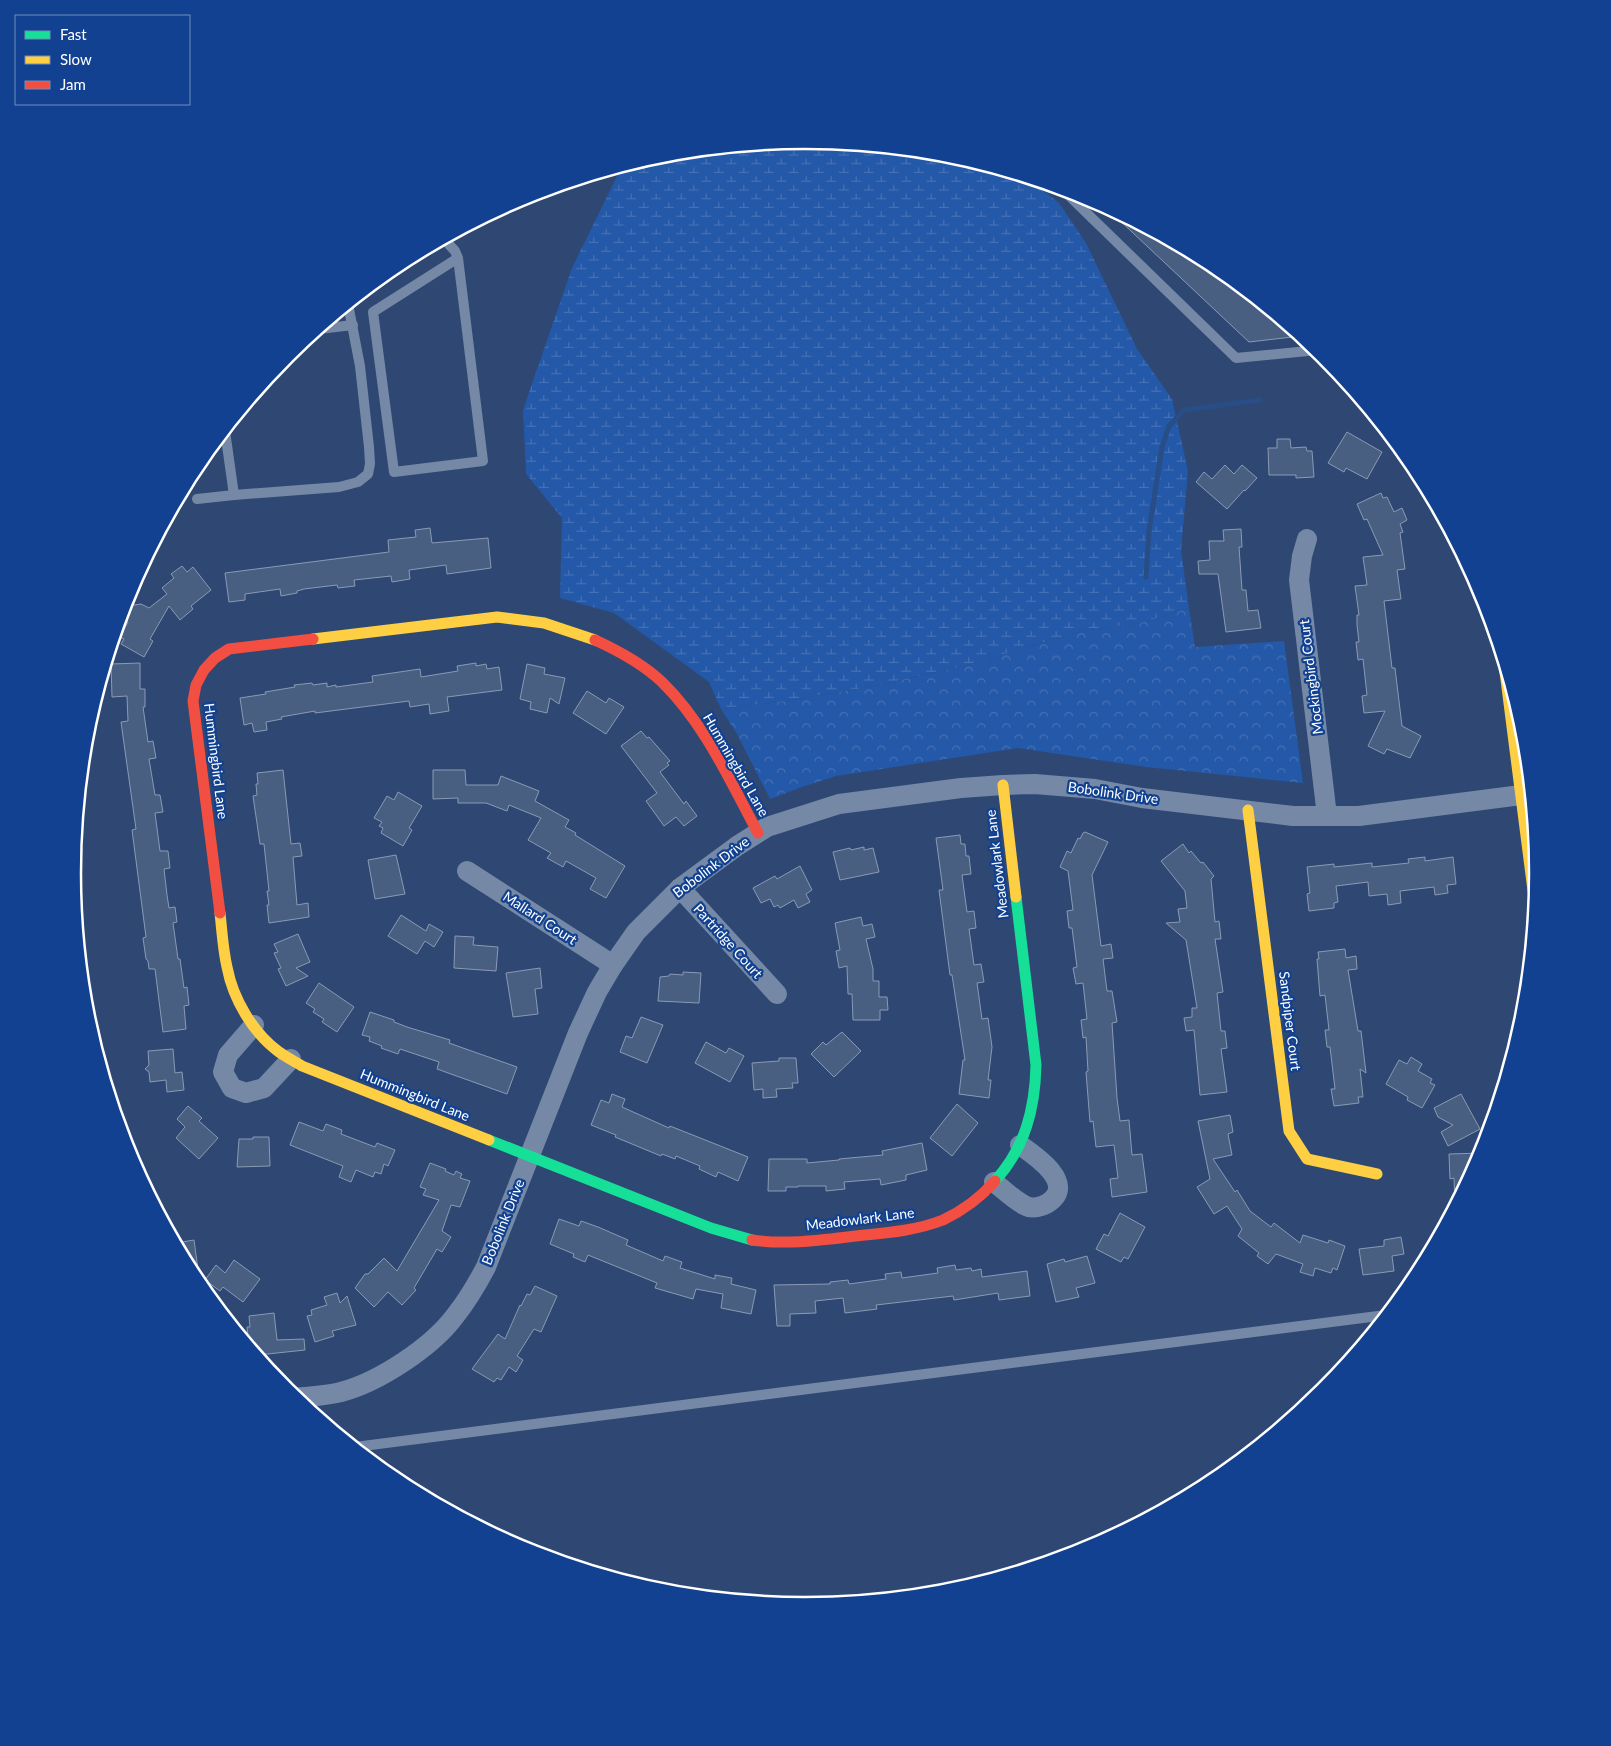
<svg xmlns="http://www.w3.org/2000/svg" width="1611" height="1746" viewBox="0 0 1611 1746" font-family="Lato,sans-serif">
	<defs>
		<pattern id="wetland-marsh" width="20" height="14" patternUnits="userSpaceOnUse" patternTransform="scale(1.25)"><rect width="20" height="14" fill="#2458a8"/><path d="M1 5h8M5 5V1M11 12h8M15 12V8" fill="none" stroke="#4571b5"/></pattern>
		<pattern id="park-crowns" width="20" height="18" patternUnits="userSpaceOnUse" patternTransform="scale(1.25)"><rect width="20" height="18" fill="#2458a8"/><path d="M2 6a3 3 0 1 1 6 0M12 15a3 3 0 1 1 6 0" fill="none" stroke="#4571b5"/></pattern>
	</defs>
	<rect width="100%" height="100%" fill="#2e4873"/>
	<path fill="url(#wetland-marsh)" d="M806,140L949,154L1029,179L1059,203L1086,243L1137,349L1172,399L1188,471L1181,550L1189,608L1141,623L1082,631L960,667L869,687L786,701L721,709L709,682L614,613L560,598L562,518L526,474L523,410L572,268L622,166L663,154Z"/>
	<path fill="url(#park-crowns)" d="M1189,608L1195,647L1284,641L1303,783L1146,767L1018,748L836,776L802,787L770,799L737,734L721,709L786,701L869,687L960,667L1082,631L1141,623Z"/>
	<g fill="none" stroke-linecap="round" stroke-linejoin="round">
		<path stroke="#294d86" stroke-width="5" d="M1146,577L1149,531L1162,447L1169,426L1184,410L1260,400"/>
	</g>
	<g fill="#495f81" stroke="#8a9ab4">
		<path d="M1118,213L1213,264L1301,336L1249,342L1115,216Z"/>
		<path d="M1347,432L1382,452L1367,479L1346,468L1344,472L1328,463Z"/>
		<path d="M1277,439H1290L1291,448L1306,447L1307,451H1312L1314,477L1296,478V475H1269L1268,448H1277Z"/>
		<path d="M1225,465L1234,474L1242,465L1257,478L1245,491L1244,490L1227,509L1196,482L1204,472L1212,479Z"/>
		<path d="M1381,493L1383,498L1387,497L1394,512L1402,508L1407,520L1400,524L1403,532L1400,533L1405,569L1397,570L1401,599L1384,601L1392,668H1395L1402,726L1421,736L1410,758L1387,749L1384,754L1368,746L1385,711L1364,713L1362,696L1367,695L1363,659L1358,660L1356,642H1359L1357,625V615H1359L1355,586L1367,585L1363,557L1383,555L1367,519L1364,520L1357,504Z"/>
		<path d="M430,528L432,543L488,538L491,568L447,574L446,565L409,570L410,579L392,582L391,576L354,580L355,586L338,588L337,585L304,589L297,591V593L281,596L280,589L245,594V600L229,602L225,573L389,552L388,540L416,537L415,530Z"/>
		<path d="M1241,529L1242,547H1239L1242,590H1246L1248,611L1258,610L1261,628L1226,632L1218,574H1199L1198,561L1210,560L1209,541H1224L1223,530Z"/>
		<path d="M182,566L187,572L193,567L211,590L191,606L193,609L180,620L169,606L150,639L153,641L144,657L121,644L124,639L120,637L128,622L121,618L127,606L141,604L149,608L167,594L162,588L174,578L171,574Z"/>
		<path d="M140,663V689H145V707H143L148,742L153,741L156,758L149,759L155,795H160L163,812L155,813L160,851H168L170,868L164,869L167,895L169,908L175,907L177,922L173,923L178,959H180L184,988L187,987L189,1005L184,1006L186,1029L163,1032L155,969H149L148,961L146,959L143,938L146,937L132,830L136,829L121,722L128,721L127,696L112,697L111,664Z"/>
		<path d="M476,663V666L486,664L487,669L499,667L502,690L447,697L449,711L430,714L429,704L410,707L409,701L315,713V711L281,717L282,719L266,722L267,730L254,732L252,723L244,725L240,698L266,694L265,692L295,687L294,685L312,683L313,685L327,683V687L336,685V687L373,682L372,676L420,669L421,677L458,671L457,666Z"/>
		<path d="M527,664L545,668L544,674L565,678L559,704L550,698L547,713L530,709L531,702L520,699Z"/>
		<path d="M587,691L606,703L609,698L624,707L606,734L573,713Z"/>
		<path d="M641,731L647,738L649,737L670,761L667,763L669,765L660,772L684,804L686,801L697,816L684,826L676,817L664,826L646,801L657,793L621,746Z"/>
		<path d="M283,770L291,844L300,843L302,856L293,857L297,905L308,903L309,917L269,923L267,905H269L267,891H269L264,844H260L253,796L257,795L256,784H258L257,773Z"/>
		<path d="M433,770H465L466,785H498L501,776L539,791L535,801L569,820L565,827L576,833L575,835L625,866L606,898L590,889L596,878L566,861L563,867L547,858L551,853L528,840L541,818L509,805L507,811L486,803H458V798L433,799Z"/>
		<path d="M398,792L422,806L409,828L412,830L403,846L381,833L383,828L379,826L382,822L374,818L387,796L394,800Z"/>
		<path d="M1085,832L1108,842L1092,875L1101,946L1111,944L1113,958L1103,959L1107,991H1112L1117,1022L1112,1023L1117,1098L1120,1121L1129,1120L1132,1155L1142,1154L1147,1192L1112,1197L1110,1179L1118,1178L1114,1145L1096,1147L1093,1121L1090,1122L1086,1072L1088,1071L1086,1037L1083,1038L1081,1020L1087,1019L1083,983L1076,984L1073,968L1077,967L1072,928H1069L1067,911L1073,910L1068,871L1060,867L1067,851L1071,853L1078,838L1080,839L1083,833Z"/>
		<path d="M960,835L961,844H965L966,856H969L971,874L962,875L967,912L974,911L976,928L969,929L974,965L981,964L984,982L977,983L982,1019L988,1018L992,1047L988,1080H991L989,1098L959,1094L963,1060H965L952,975H950L939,890H943L936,838Z"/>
		<path d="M1183,844L1189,853L1191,851L1201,863L1203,862L1214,876L1211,879L1215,922L1219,921L1221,939H1215L1223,992L1217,993L1221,1031H1225L1227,1048L1221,1049L1227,1092L1200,1095L1194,1030L1186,1031L1184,1018L1192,1017V1008H1197L1186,940L1166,923L1180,922L1178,909L1187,908L1185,891L1161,861Z"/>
		<path d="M864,847V850L873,848L879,872L840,880L833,852L850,848L851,850Z"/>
		<path d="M396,855L405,894L375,899L368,860Z"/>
		<path d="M1425,857V861L1453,857L1456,884L1447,885L1448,893L1435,895L1434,887L1400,891L1401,903L1388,905L1387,894L1369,896L1368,882L1336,886L1338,902L1334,903V908L1309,911L1307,894L1310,893L1307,867L1334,864V867L1372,863V867L1409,863L1408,859Z"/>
		<path d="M800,866L812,890L806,894L810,902L798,908L794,900L780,908L778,905L774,907L770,899L761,903L753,888L775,876L777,879Z"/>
		<path d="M401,915L426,931L429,924L443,932L434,947L425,941L417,954L388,936Z"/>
		<path d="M861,917L863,926L872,924L875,937L866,939L873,969V981H879V997H887L888,1010H880V1020H853L852,994H848L847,966L839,968L836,951L840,950L835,923Z"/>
		<path d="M298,934L310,962L296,968L308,976L286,986L278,969L281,968L274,953L278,952L274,944Z"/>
		<path d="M455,936L474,937L473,945L498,947L496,971L454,968Z"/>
		<path d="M1345,949L1346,958L1356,956L1357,969L1348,970L1358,1031H1361L1366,1073L1360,1069L1363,1097H1358L1359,1103L1334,1106L1331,1089H1335L1330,1047H1327L1325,1030H1329L1325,995L1320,996L1317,959H1319L1318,952Z"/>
		<path d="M540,968L542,988L535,989L538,1014L513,1017L506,973Z"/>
		<path d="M683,972L701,973L699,1003L658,1001L660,977L669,976L670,974L683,975Z"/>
		<path d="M319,983L354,1007L337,1032L322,1022L324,1019L313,1012L315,1009L306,1003Z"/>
		<path d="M370,1012L394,1020V1022L407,1027L450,1040L449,1043L463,1048L517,1067L507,1094L437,1069L439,1062L400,1049L398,1054L381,1048L382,1046L369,1041L370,1037L362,1035Z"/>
		<path d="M641,1017L663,1025L647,1063L620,1052L626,1036L632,1038Z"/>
		<path d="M842,1032L861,1051L834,1077L811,1054L823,1042L826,1045Z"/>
		<path d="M706,1042L726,1053L729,1048L744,1056L730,1082L695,1063Z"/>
		<path d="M173,1049L175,1073L182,1072L184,1090L167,1092L166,1080L150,1082L149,1072L145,1069L149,1065L148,1051Z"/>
		<path d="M1411,1057L1422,1064L1418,1071L1432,1079L1430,1083L1435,1085L1422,1108L1407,1100L1408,1097L1386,1084L1399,1060L1407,1064Z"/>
		<path d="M779,1058H796L798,1083H792L793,1088L776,1089L777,1097L763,1098V1089L754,1090L752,1063L779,1061Z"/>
		<path d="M612,1094L625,1099L622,1107L669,1128L670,1126L748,1157L738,1181L718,1172L716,1177L699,1169L700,1166L676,1156L675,1159L662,1154L661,1156L615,1137L616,1135L591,1125L601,1100L609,1103Z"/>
		<path d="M1461,1094L1480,1129L1448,1146L1441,1132L1453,1125L1438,1117L1434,1108Z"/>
		<path d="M957,1104L978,1123L952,1156L930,1138Z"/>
		<path d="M188,1106L202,1118L199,1121L218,1138L199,1159L176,1138L185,1127L177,1119Z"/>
		<path d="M1230,1115L1233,1132L1228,1134L1232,1155L1213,1159L1235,1192L1237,1190L1250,1211L1271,1227L1274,1223L1300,1243L1303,1235L1328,1243L1329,1240L1345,1246L1337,1270L1333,1268L1331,1273L1315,1268L1313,1276L1300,1272L1303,1264L1276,1254L1268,1264L1257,1256L1259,1253L1238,1236L1242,1229L1227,1206L1214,1214L1197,1187L1210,1179L1198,1121Z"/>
		<path d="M299,1122L323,1131L326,1124L342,1130L341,1134L375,1147L377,1143L395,1150L388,1166L384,1164L381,1174L375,1172L373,1177L356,1170L351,1182L339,1177L343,1166L290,1145Z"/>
		<path d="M253,1137H269L270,1166L237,1167L239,1139H253Z"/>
		<path d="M922,1143L927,1170L906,1175V1180L881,1185L880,1179L844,1182L845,1189L826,1191V1186H798V1187H786V1191H768L769,1159H807V1163L839,1160V1159L883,1155L882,1151Z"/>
		<path d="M1483,1153V1154L1455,1205L1454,1178L1450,1179L1449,1154Z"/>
		<path d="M430,1163L446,1169L445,1171L454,1175L456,1171L462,1174L460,1178L470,1181L460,1207L451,1205L442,1231L451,1237L442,1252L437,1249L414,1288L416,1290L402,1305L388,1292L374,1307L355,1288L365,1274H368L384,1258L397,1271L439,1200L423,1195L426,1189L420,1187Z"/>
		<path d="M1120,1213L1145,1227L1128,1259L1124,1257L1121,1262L1096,1249L1104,1234L1108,1236Z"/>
		<path d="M559,1219L579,1226L581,1221L598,1227L628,1240L626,1245L663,1261L665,1256L682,1262L680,1268L715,1279V1275L732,1278L731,1284L756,1290L751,1314L721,1308L723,1294L696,1289L693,1299L655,1288L657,1283L588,1255L585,1262L573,1257L574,1254L550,1244Z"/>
		<path d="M1401,1237L1404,1254L1392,1256L1394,1271L1363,1275L1359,1249L1384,1246V1240Z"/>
		<path d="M194,1240L200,1284H199L176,1243Z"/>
		<path d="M1087,1256L1095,1283L1076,1288L1079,1297L1056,1302L1047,1264L1064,1259L1065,1262Z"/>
		<path d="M234,1260L260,1279L243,1302L223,1287L220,1291L205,1280L216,1265L225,1273Z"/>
		<path d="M955,1265L956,1270L971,1268L972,1271L981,1269L982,1277L1027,1271L1030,1296L999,1300L998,1293L954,1300L953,1296L876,1305L877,1309L845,1313L843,1298L815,1301L816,1313L790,1314V1326H777L774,1285L830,1284V1282L848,1280L849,1284L886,1279L885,1274L901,1272L902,1278L938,1273L937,1268Z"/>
		<path d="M535,1286L557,1296L541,1332L534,1329L517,1356L523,1360L516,1372L509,1367L501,1380L497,1378L494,1382L472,1369L498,1334L505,1339L520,1305L521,1306L527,1294L530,1295Z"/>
		<path d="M337,1293L340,1303L347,1296L356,1325L332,1331L334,1336L315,1342L307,1316L312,1315L311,1310L327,1305L324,1297Z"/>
		<path d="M274,1313L277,1340L304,1339L305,1350L258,1355L249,1345L247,1327H250L249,1316Z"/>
	</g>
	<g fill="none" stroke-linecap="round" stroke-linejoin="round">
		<g stroke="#7589a6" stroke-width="10">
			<path d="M1062,189L1236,358L1318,350"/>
			<path d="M444,239L455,251L458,258L483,461L394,472L373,312L458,258"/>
			<path d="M319,329L353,325"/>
			<path d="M225,431L234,495L339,487L358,482L368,474L370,464L369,447L360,366L348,304"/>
			<path d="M197,499L234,495"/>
			<path d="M355,1447L1386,1315"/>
		</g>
		<g stroke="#7589a6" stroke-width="20">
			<path d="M1307,539L1302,556L1299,580L1327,816"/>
			<path d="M467,871L613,965"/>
			<path d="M680,888L777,994"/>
			<path d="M254,1025L228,1055L223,1072L232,1088L246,1093L264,1088L291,1059"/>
			<path d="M994,1182C1004,1190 1015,1201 1026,1206C1032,1209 1042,1207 1048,1203C1077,1184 1036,1156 1020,1145"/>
			<path d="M295,1398C310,1396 326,1396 341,1392C379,1382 432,1347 455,1316C467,1301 477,1284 486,1267L578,1033L597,992L613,965L636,932L680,888L737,846L767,827L839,804L961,788L1003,785L1035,784L1095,789L1142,798L1293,816H1359L1521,795"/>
		</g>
		<g stroke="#16e098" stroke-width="11">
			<path d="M489,1140L711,1228L752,1240"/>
			<path d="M995,1181C1025,1148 1035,1109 1036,1065L1016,897"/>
		</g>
		<g stroke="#ffcf43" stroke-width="11">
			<path d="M313,639L497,617L544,623L595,640"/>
			<path d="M1504,664L1535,906"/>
			<path d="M1003,785L1016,897"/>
			<path d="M1248,810L1289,1131L1307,1159L1377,1174"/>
			<path d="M220,913C222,931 223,950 227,967C233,999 253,1033 279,1052C286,1057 294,1061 302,1066L489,1140"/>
		</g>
		<g stroke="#f24e42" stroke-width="11">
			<path d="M595,640C619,651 643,664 662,682C705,724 730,781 758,833"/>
			<path d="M220,913L193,701L196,685L204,670L215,658L229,649L313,639"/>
			<path d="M752,1240C787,1245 821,1240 856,1236C885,1233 915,1231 943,1220C962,1211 981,1197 995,1181"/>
		</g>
	</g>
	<g text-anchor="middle" stroke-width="4.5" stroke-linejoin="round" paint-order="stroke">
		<g font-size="14" fill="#fff" stroke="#114190">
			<text transform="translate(1311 677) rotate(-97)" y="5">Mockingbird Court</text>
			<text transform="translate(216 761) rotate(83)" y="5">Hummingbird Lane</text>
			<text transform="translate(736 765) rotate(60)" y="5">Hummingbird Lane</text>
			<text transform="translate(1113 793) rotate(8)" y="5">Bobolink Drive</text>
			<text transform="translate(997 864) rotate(-97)" y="5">Meadowlark Lane</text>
			<text transform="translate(711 867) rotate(-37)" y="5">Bobolink Drive</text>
			<text transform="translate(540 918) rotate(33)" y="5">Mallard Court</text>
			<text transform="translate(728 941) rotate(48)" y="5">Partridge Court</text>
			<text transform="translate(1290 1021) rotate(83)" y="5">Sandpiper Court</text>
			<text transform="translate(415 1095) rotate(22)" y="5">Hummingbird Lane</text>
			<text transform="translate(860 1219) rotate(-7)" y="5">Meadowlark Lane</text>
			<text transform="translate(503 1222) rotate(-68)" y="5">Bobolink Drive</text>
		</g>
	</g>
	<path d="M0 0H1611V1746H0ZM81 873a724 724 0 1 1 1448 0a724 724 0 1 1-1448 0Z" fill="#114190" fill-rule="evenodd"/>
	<path fill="none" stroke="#fff" stroke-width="2.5" d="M81 873a724 724 0 1 1 1448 0a724 724 0 1 1-1448 0Z"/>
	<rect x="15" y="15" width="175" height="90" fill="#114190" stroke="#708dbc"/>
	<rect x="25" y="31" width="25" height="8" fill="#16e098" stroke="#708dbc"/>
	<text x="60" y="40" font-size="15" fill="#ffffff">Fast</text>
	<rect x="25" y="56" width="25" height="8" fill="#ffcf43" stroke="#708dbc"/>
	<text x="60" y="65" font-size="15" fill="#ffffff">Slow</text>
	<rect x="25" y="81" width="25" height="8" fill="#f24e42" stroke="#708dbc"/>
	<text x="60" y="90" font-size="15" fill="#ffffff">Jam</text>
</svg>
